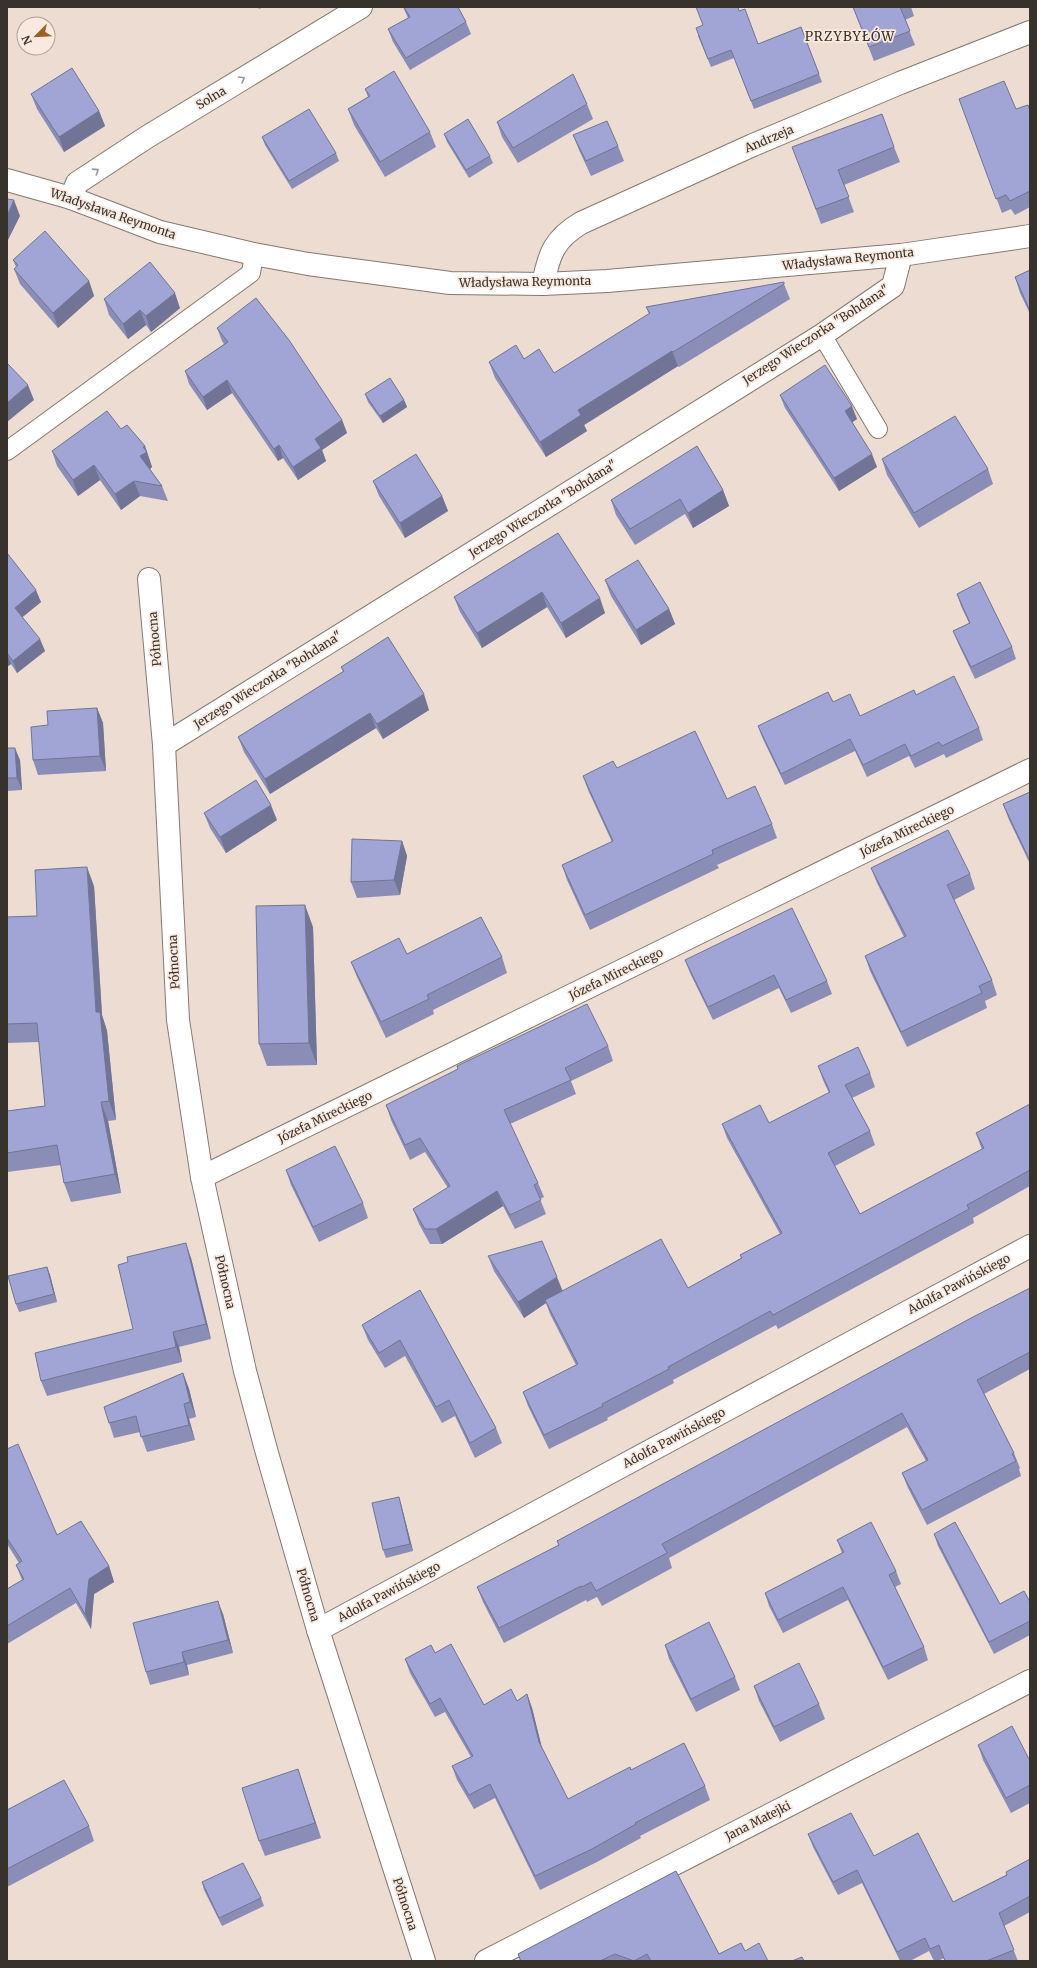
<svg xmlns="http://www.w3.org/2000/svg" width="1037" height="1968" viewBox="0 0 1037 1968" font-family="Merriweather,serif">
	<rect width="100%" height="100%" fill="#ecdcd1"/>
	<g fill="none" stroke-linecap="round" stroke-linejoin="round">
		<defs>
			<g id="lane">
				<path d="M822,335L878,429"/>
				<path d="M7,451L251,273L254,254"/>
			</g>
			<g id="street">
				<path d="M7,180L71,198L160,232L254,254L308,264L450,283L543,284L607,281L901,255L1030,236"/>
				<path d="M71,198L77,183L147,137L361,7"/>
				<path d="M543,284C549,254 554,239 581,223L753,145L900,83L1030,32"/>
				<path d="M149,579L164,745L178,1020L202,1177L245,1371L267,1453L318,1630L424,1961"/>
				<path d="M164,745L822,335L893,286L901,255"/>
				<path d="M202,1177L1030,770"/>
				<path d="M318,1630L1030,1246"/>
				<path d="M486,1961L1030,1681"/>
			</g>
		</defs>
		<use href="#lane" stroke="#87796f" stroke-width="20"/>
		<use href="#street" stroke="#87796f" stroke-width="24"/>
		<use href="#lane" stroke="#fff" stroke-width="18"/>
		<use href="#street" stroke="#fff" stroke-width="22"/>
	</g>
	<g fill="#8a8eb7">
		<path d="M258,7H263L259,9Z"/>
		<path d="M403,7H458L466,22L471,34L410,70L393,42L388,29L408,18Z"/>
		<path d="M853,7H911L914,16L905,20L915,45L874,61Z"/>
		<path d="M739,11L758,44L801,27L822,82L754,109L734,58L711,67L698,36L702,26Z"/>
		<path d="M365,89L430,132L436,147L385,177L354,125L348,109L368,97Z"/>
		<path d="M31,94L99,111L105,126L64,152L37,109Z"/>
		<path d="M959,99L1016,109L1030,110V207L1015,215L1011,209L1002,213Z"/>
		<path d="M587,104L593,119L518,163L502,137L497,122Z"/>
		<path d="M444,134L490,156L493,163L469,178L447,142Z"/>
		<path d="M573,135L618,146L624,161L591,176L579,150Z"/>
		<path d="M262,137L336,153L339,161L292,189L265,145Z"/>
		<path d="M894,147L900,162L844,185L854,212L821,224L798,162Z"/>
		<path d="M13,260L89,281L94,296L58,328L20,284L14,269L16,267Z"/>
		<path d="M1030,270V314L1020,293L1015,277Z"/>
		<path d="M784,284L790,299L679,367L678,366L584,425L587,431L546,457L495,378L489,362L524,359L554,373L649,314L646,307Z"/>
		<path d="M104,299L180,308L151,332L146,325L128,339L109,315Z"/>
		<path d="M217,328L342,420L347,433L322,450L326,461L298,480L283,458L278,461L232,393L207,410L189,384L185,371L224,344L222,341Z"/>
		<path d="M365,394L404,400L407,407L383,423L368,402Z"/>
		<path d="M780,395L857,419L852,422L877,467L839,491L785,408Z"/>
		<path d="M121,429L145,446L152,467L150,469L162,486L168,501L140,496L121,510L100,480L78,496L57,466L52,451Z"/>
		<path d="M882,459L988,469L993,484L919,528L887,475Z"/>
		<path d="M373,481L442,496L448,511L405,538L379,496Z"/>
		<path d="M723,490L729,506L693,528L685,514L635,545L616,515L611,500Z"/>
		<path d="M558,533L605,613L566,638L547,607L482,648L460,612L454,597Z"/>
		<path d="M7,553L41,602L22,617L45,651L17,673L11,664L7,667Z"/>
		<path d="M605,580L669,609L675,624L641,645L611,596Z"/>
		<path d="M957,594L1012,647L1016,659L975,679L958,643L953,631L969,623L961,606Z"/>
		<path d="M341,667L429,710L383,739L376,728L270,794L244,752L238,737L343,672Z"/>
		<path d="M916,695L979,728L983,740L946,758L944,754L915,768L909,756L867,777L855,751L785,785L762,737L758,726L833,702L860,716Z"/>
		<path d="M97,708L103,723L106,771L38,775L33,760L48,725Z"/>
		<path d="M7,748L20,760L22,790L7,791Z"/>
		<path d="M617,768L727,799L772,824L777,838L717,865L719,868L590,930L567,880L562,865L612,842L588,790L583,776Z"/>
		<path d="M1030,792V864L1009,820L1003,804Z"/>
		<path d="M204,813L277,820L226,853L210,828Z"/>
		<path d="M402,841L407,856L400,895L357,898L351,882Z"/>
		<path d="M871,868L970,874L975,889L954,900L992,980L997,995L985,1001L987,1008L907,1047L870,971L865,956L904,937L877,883Z"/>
		<path d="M94,886L102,1015L107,1031L116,1120L108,1121L121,1193L71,1202L64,1183L61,1165L7,1172V1111L45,1106L39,1042L7,1043V917L37,916Z"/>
		<path d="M313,927L317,1065L267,1066L259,1044Z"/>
		<path d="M407,954L502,957L507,973L433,1010L434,1014L386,1038L357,977L351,962Z"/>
		<path d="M685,960L827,981L832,994L791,1013L779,988L713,1020L690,973Z"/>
		<path d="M608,1046L613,1061L571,1081L576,1094L510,1124L538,1183L544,1197L540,1199L546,1214L515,1229L503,1206L442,1244H430L419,1224L413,1209L448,1188L425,1152L410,1160L391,1120L386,1105Z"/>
		<path d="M818,1066L870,1073L875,1087L852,1098L870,1131L875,1145L835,1166L860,1214L982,1150L976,1133L1030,1104V1186L973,1218L974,1223L778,1329L776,1325L673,1380L674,1383L607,1418L608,1420L549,1449L528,1406L523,1392L576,1365L550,1314L546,1303L524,1318L494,1271L488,1256L562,1291L688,1288L741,1258L740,1255L780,1234L727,1138L722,1124L769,1123L829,1093L823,1080Z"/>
		<path d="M286,1170L363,1203L368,1218L319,1242L291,1185Z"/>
		<path d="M191,1258L211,1339L179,1347L182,1362L47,1396L41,1381L133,1329Z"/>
		<path d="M47,1267L50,1275L57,1302L19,1312L16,1304Z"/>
		<path d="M1030,1288V1369L984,1394L1014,1453L1020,1468L1019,1469L1021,1476L927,1525L908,1488L902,1473L926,1461L907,1427L669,1558L672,1568L602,1606L597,1597L587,1602L586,1600L504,1643L483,1602L477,1587L559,1545L557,1541Z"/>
		<path d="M420,1290L496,1428L502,1443L475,1458L455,1416L442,1423L405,1356L385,1368L368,1340L362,1325Z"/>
		<path d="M183,1373L189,1389L196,1417L189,1419L195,1440L147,1452L140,1432L114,1438L104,1407Z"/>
		<path d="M7,1449L57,1535L109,1566L114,1582L94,1594L91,1629L76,1603L7,1644V1589L22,1580L16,1565L19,1563L7,1544Z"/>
		<path d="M401,1504L413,1551L386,1558L383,1550Z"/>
		<path d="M934,1534L1000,1604L1030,1602V1635L994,1654L938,1546Z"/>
		<path d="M837,1540L896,1571L901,1584L895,1587L924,1647L928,1660L888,1680L848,1600L783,1633L769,1606L765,1593L842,1553Z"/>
		<path d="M223,1614L233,1653L187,1665L189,1675L150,1685L146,1672Z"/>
		<path d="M665,1645L735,1677L740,1690L696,1712L669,1659Z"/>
		<path d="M435,1653L484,1705L517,1701L527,1694L532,1708L542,1749L568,1799L631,1770L705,1786L710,1800L640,1836L641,1838L597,1862L540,1890L495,1798L474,1809L457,1780L452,1766L471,1757L445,1712L435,1717L410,1673L405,1659Z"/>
		<path d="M754,1686L819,1704L825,1719L780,1742L759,1701Z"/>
		<path d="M978,1745L1030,1761V1803L1011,1813L983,1760Z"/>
		<path d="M298,1769L321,1838L265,1856L259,1841Z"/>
		<path d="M7,1810L89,1826L94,1841L7,1887Z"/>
		<path d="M808,1834L874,1856L953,1902L1006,1875L1030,1859V1912L1004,1926L1018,1961H945L944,1958L938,1961H934L929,1951L910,1961H900L862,1883L838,1895L813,1847Z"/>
		<path d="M676,1871L719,1954L745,1951L768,1961H520L518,1954Z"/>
		<path d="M202,1882L261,1898L264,1906L222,1926L204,1890Z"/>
	</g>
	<g fill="#717495">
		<path d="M99,111L105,126L64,152L59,137Z"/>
		<path d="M14,200L20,216L7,242V216Z"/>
		<path d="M89,281L94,296L58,328L53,313Z"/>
		<path d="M175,293L180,308L151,332L146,316Z"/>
		<path d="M140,310L146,325L128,339L123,324Z"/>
		<path d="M672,351L678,366L584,425L587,431L546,457L540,442L578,410Z"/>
		<path d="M227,380L232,393L207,410L203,397Z"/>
		<path d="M28,385L34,400L7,422V403Z"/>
		<path d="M404,400L407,407L383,423L380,416Z"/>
		<path d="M852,406L857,419L850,424L845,411Z"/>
		<path d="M342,420L347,433L322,450L326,461L298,480L293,467L315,439Z"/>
		<path d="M279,445L283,458L278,461L274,449Z"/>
		<path d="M145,446L152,467L146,472L140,456L143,447Z"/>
		<path d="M872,454L877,467L839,491L834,478Z"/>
		<path d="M94,465L100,480L78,496L73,480Z"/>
		<path d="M134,481L140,496L121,510L115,494Z"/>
		<path d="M723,490L729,506L693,528L688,513Z"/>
		<path d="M442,496L448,511L405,538L400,523Z"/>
		<path d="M36,590L41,602L19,620L15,608Z"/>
		<path d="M542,592L547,607L482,648L477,633Z"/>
		<path d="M600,598L605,613L566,638L561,623Z"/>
		<path d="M669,609L675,624L641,645L636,630Z"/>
		<path d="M40,639L45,651L17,673L13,661Z"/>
		<path d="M7,654L11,664L7,667Z"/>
		<path d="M424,694L429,710L383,739L377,724Z"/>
		<path d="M97,708L103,723L106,771L100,756Z"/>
		<path d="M370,713L376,728L270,794L265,779Z"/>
		<path d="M15,748L20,760L22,790L17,778Z"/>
		<path d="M271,805L277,820L226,853L220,837Z"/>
		<path d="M402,841L407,856L400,895L394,880Z"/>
		<path d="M87,867L94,886L102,1015L107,1031L116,1120L109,1101L96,1012Z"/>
		<path d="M305,905L313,927L317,1065L309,1043Z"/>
		<path d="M101,1102L108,1121L121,1193L115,1174Z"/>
		<path d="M497,1191L503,1206L442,1244L436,1229Z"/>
		<path d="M186,1243L191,1258L211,1339L206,1324Z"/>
		<path d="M47,1267L50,1275L57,1302L54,1294Z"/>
		<path d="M557,1277L563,1292L545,1300L546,1303L524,1318L518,1302Z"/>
		<path d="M173,1332L179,1347L182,1362L176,1347Z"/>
		<path d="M183,1373L189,1389L196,1417L190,1402Z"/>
		<path d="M184,1404L189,1419L195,1440L189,1425Z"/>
		<path d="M399,1497L401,1504L413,1551L410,1544Z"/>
		<path d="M109,1566L114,1582L94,1594L91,1629L85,1614L89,1579Z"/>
		<path d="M218,1601L223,1614L233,1653L228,1640Z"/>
		<path d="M182,1652L187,1665L189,1675L184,1662Z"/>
		<path d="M527,1694L532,1708L544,1756L539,1742Z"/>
		<path d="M298,1769L303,1785L321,1838L315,1823Z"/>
	</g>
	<g fill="#a1a5d5" stroke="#717495">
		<path d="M404,7H458L466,22L406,58L388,29L410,17Z"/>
		<path d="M696,7H738L739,11L745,9L758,44L801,27L819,74L751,101L731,50L708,59L696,28L703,25Z"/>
		<path d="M853,7H900L910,31L869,47Z"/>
		<path d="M72,68L99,111L59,137L31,94Z"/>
		<path d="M394,71L430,132L380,162L348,109L370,96L365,89Z"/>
		<path d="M573,74L587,104L513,148L497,122Z"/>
		<path d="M1004,81L1016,109L1028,105L1030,110V191L1010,201L1006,195L996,199L959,99Z"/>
		<path d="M309,109L336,153L289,181L262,137Z"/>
		<path d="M882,114L894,147L838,170L849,197L816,209L792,147Z"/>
		<path d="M468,119L490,156L466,170L444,134Z"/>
		<path d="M607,121L618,146L586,161L573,135Z"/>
		<path d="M7,199L14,200L7,216Z"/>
		<path d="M45,231L89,281L53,313L14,269L18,265L13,260Z"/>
		<path d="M150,262L175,293L146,316L140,310L123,324L104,299Z"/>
		<path d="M1030,270V311L1015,277Z"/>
		<path d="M784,282V284L673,352L672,351L578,410L581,415L540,442L489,362L516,345L524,359L539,349L554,373L650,313L646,307Z"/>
		<path d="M256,298L289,340L342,420L315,439L321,448L293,467L279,445L274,449L227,380L203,397L185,371L228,342L217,328Z"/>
		<path d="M7,363L28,385L7,403Z"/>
		<path d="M825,365L852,406L845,411L872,454L834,478L780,395Z"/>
		<path d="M390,378L404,400L380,416L365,394Z"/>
		<path d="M107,411L121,429L127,425L145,446L143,447L147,452L140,456L162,486L134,481L115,494L94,465L73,480L52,451Z"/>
		<path d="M955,416L988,469L914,513L882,459Z"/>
		<path d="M697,446L723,490L688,513L680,499L630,529L611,500Z"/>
		<path d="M416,454L442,496L400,523L373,481Z"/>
		<path d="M558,533L600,598L561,623L542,592L477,633L454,597Z"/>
		<path d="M7,553L36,590L15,608L40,639L13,661L7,653Z"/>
		<path d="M638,560L669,609L636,630L605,580Z"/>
		<path d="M980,582L1012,647L971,667L953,631L970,623L957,594Z"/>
		<path d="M388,637L424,694L377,724L370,713L265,779L238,737L344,671L341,667Z"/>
		<path d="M954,676L979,728L942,746L939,742L911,756L905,744L863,765L850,739L781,774L758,726L828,692L833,702L850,694L860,716L914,690L916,695Z"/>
		<path d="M97,708L100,756L33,760L31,727L48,725L47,711Z"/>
		<path d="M695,731L727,799L755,786L772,824L712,850L713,854L585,915L562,865L613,841L583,776L613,761L617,768Z"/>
		<path d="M7,748H15L17,778H7Z"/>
		<path d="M256,780L271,805L220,837L204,813Z"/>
		<path d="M1030,792V861L1003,804Z"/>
		<path d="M948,830L970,874L947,885L992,980L979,986L982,993L901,1032L865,956L906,936L871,868Z"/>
		<path d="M352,839L402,841L394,880L351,882Z"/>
		<path d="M87,867L96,1012H100L109,1101L101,1102L115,1174L64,1183L57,1145L7,1153V1111L45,1106L37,1023L7,1024V917L37,916L35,870Z"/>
		<path d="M305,905L309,1043L259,1044L256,906Z"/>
		<path d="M792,908L827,981L786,1000L774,975L708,1007L685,960Z"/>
		<path d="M481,917L502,957L427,995L429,999L381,1022L351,962L399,938L407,954Z"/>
		<path d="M587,1004L608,1046L565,1068L571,1080L504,1110L538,1183L534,1185L541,1200L510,1215L497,1191L436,1229H425L413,1209L450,1186L420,1138L405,1145L386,1105L458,1069L457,1066Z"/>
		<path d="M858,1047L870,1073L845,1085L870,1131L828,1153L860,1214L984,1148L976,1133L1030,1104V1170L967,1205L969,1209L773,1315L770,1311L668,1367L669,1369L602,1404L603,1406L544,1435L523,1392L578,1364L545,1300L661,1239L688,1288L742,1258L740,1255L782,1233L722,1124L760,1105L769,1123L830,1092L818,1066Z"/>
		<path d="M335,1146L363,1203L313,1227L286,1170Z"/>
		<path d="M542,1241L557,1277L518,1302L488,1256Z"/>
		<path d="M186,1243L206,1324L173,1332L176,1347L41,1381L35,1353L133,1329L118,1265L128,1262L127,1257Z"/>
		<path d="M47,1267L54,1294L16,1304L8,1276Z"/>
		<path d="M1030,1288V1352L977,1380L1014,1453L1012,1454L1016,1461L922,1510L902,1473L928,1460L902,1413L662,1544L667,1553L596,1591L591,1582L582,1587L581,1586L499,1628L477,1587L559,1545L557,1541L973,1317Z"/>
		<path d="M420,1290L496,1428L470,1443L449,1400L436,1407L400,1340L379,1353L362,1325Z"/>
		<path d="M183,1373L190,1402L184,1404L189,1425L141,1437L136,1416L109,1423L104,1407Z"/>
		<path d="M18,1444L57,1535L81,1521L109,1566L89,1579L85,1614L70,1588L7,1626V1589L24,1579L16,1565L22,1561L7,1538V1449Z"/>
		<path d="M399,1497L410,1544L383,1550L372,1503Z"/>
		<path d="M871,1522L896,1571L889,1575L924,1647L883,1667L843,1587L778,1620L765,1593L844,1552L837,1540Z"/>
		<path d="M955,1522L1000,1604L1024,1591L1030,1602V1621L989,1642L934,1534Z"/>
		<path d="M218,1601L228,1640L182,1652L184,1662L146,1672L133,1623Z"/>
		<path d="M709,1622L735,1677L691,1699L665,1645Z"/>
		<path d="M451,1644L484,1705L511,1689L517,1701L527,1694L539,1742L568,1799L630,1767L631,1770L684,1743L705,1786L635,1823L636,1824L592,1849L535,1876L490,1784L469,1795L452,1766L473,1756L440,1698L430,1704L405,1659L431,1645L435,1653Z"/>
		<path d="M799,1663L819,1704L774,1727L754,1686Z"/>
		<path d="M1012,1726L1030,1761V1785L1006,1798L978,1745Z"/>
		<path d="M298,1769L315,1823L259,1841L242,1788Z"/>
		<path d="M64,1780L89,1826L7,1869V1810Z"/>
		<path d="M851,1813L874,1856L918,1833L953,1902L1007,1875L1006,1872L1030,1859V1896L999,1913L1014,1950L986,1961H945L939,1945L930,1949L925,1938L897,1952L857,1870L833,1882L808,1834Z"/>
		<path d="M243,1863L261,1898L219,1918L202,1882Z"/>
		<path d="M676,1871L719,1954L741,1943L745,1951L759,1943L768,1961H651L647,1954L634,1961L615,1954L600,1961H521L518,1954Z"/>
		<path d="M802,1957L804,1961H792Z"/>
	</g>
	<defs><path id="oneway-chevron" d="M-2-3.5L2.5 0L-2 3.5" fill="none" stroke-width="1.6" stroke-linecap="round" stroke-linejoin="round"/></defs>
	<g stroke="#9c9896">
		<use href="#oneway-chevron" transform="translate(242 79) rotate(-31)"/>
		<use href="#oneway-chevron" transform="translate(96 171) rotate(-33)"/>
	</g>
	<g text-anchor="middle" stroke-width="3.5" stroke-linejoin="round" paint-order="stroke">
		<g font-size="12" fill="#38322d" stroke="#fae9de">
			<text transform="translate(211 98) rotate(-31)" y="4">Solna</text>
			<text transform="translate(769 139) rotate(-23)" y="4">Andrzeja</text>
			<text transform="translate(113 214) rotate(19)" y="4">Władysława Reymonta</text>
			<text transform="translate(848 259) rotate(-6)" y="4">Władysława Reymonta</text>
			<text transform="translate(525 282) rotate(-1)" y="4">Władysława Reymonta</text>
			<text transform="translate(816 335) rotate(-33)" y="4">Jerzego Wieczorka "Bohdana"</text>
			<text transform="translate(543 509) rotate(-32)" y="4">Jerzego Wieczorka "Bohdana"</text>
			<text transform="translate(155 639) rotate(-95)" y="4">Północna</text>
			<text transform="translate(268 680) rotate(-32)" y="4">Jerzego Wieczorka "Bohdana"</text>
			<text transform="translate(907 831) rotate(-26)" y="4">Józefa Mireckiego</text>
			<text transform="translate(174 962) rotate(-93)" y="4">Północna</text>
			<text transform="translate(616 974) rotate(-26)" y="4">Józefa Mireckiego</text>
			<text transform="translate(325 1117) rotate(-26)" y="4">Józefa Mireckiego</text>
			<text transform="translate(225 1282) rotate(77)" y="4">Północna</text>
			<text transform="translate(959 1284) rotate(-28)" y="4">Adolfa Pawińskiego</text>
			<text transform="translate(674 1438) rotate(-28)" y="4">Adolfa Pawińskiego</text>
			<text transform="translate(389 1592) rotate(-28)" y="4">Adolfa Pawińskiego</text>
			<text transform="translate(308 1595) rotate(74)" y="4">Północna</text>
			<text transform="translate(758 1821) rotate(-27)" y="4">Jana Matejki</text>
			<text transform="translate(405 1904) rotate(72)" y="4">Północna</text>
		</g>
		<g font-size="13" letter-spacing="1" fill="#38322d" stroke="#fae9de">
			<text x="850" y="41">PRZYBYŁÓW</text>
		</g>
	</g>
	<rect width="1037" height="1968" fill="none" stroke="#38322d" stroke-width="16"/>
	<g transform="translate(36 36) rotate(246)"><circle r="19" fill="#fae9de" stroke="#aca097"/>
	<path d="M0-3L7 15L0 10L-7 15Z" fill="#9e6026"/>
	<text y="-6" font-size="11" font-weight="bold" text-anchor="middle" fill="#38322d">N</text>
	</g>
</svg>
